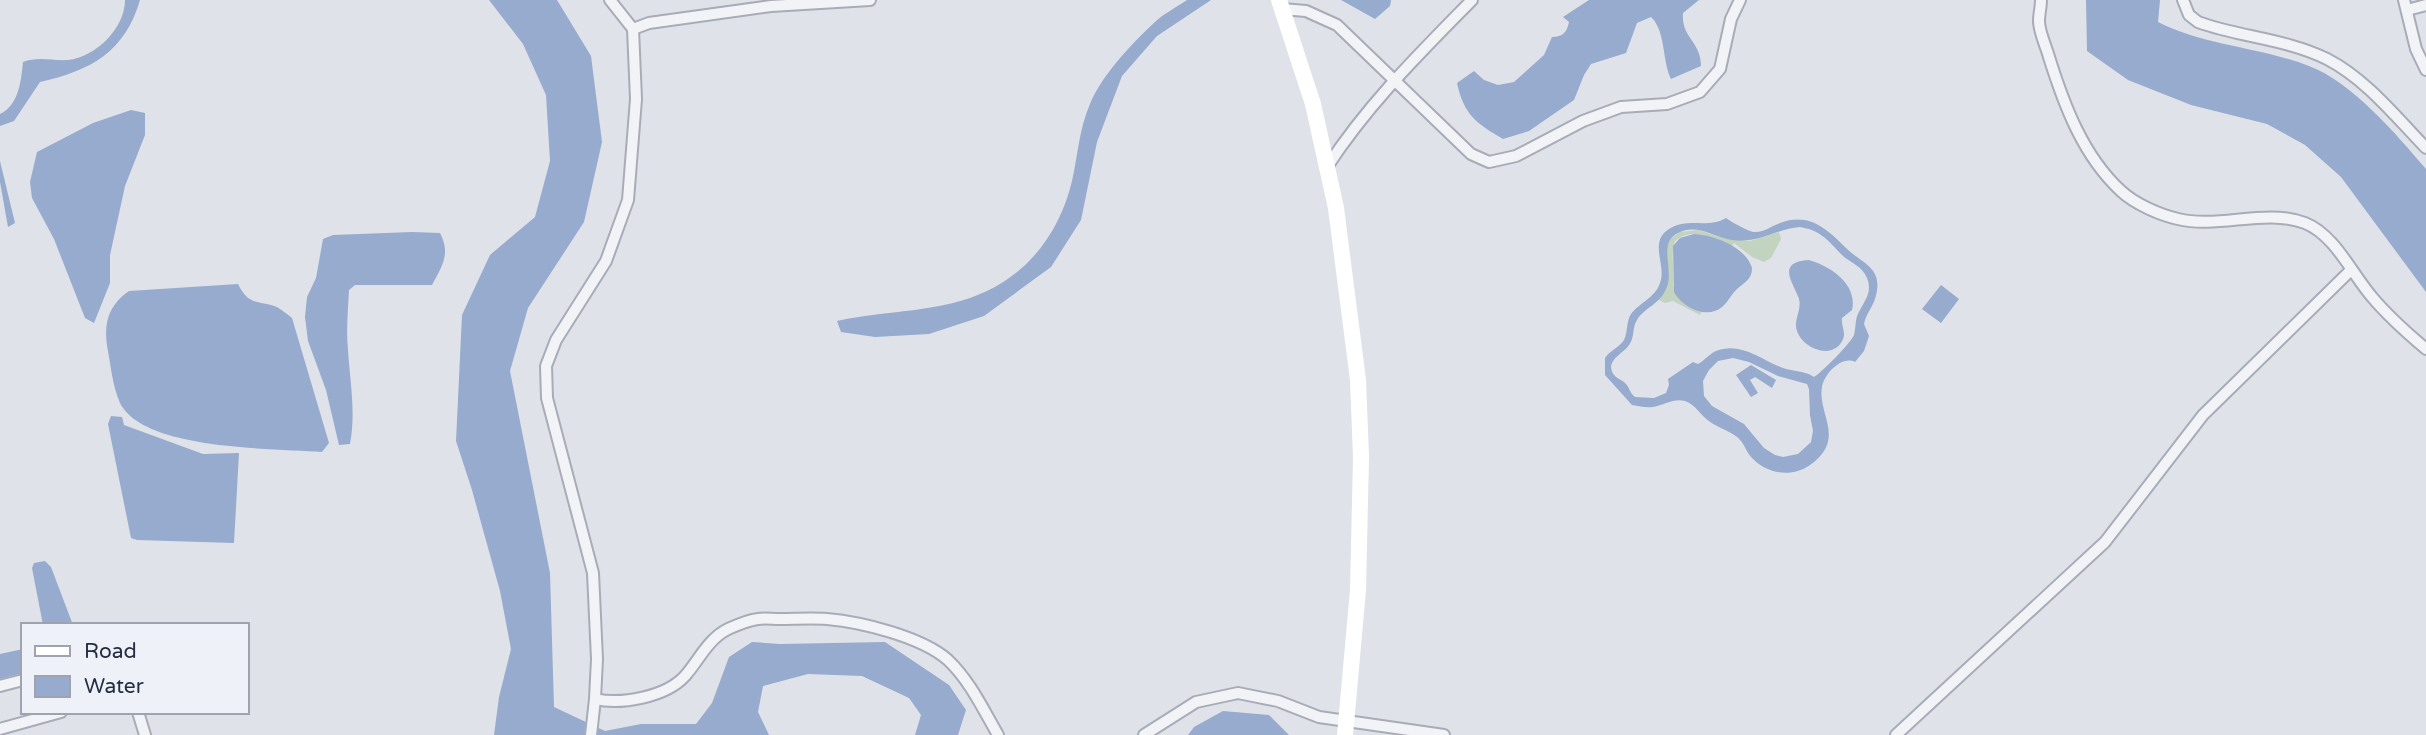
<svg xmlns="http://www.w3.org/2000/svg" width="2426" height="735" viewBox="0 0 2426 735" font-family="'Varela Round',sans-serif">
	<rect width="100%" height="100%" fill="#dfe2e9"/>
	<path fill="#c2d4bf" d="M1698,230L1724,238L1750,241L1779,232L1781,239L1771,258L1764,262L1752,257L1734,243L1732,246C1713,239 1694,226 1675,241C1670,254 1675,272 1673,286L1687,306L1702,311L1700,315L1673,301L1665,303L1659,300C1679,273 1660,262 1669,239L1680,232Z"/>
	<g fill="#96abcd" fill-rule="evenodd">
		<path d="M125,0H140C125,52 90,71 40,82L14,121L0,126V114C19,105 21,81 23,62C38,56 52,61 68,60C96,57 125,28 125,0Z"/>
		<path d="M489,0H557L591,56L602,142L584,222L528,308L510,371L550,573L554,707L605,731L641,724H696L712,703L729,657L752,642L780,644L885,642L949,685L966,710L958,735H915L921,715L909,698L862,676L808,674L763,686L758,712L769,735H494L499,697L511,649L500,591L472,490L456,441L462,315L490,255L535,217L550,161L546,95L523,44Z"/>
		<path d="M1187,0H1211L1157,36L1122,76L1097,142L1081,220L1051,267L984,316L929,334L875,337L841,332L837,321C886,310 941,313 987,291C1032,270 1061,228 1072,181C1078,155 1079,129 1090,104C1101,76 1134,41 1156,21C1165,13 1177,7 1187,0Z"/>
		<path d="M1341,0H1391L1390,6L1375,19Z"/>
		<path d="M1589,0H1699L1683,13C1681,38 1701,41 1701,66L1671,79C1662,61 1666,31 1651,17L1637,23L1626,53L1591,64L1584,75L1574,100L1529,131L1503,139C1476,123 1464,115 1457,83L1474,71L1484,80L1498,85L1514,82L1544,55L1552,37C1563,37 1567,32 1569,22L1563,17Z"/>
		<path d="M2086,0H2160L2158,22C2206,46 2260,47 2309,66C2352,82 2396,134 2426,169V292L2341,177L2305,145L2267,124L2191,105L2128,80L2087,51Z"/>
		<path d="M131,110L145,113V135L125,186L110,255V283L94,323L85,318L54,239L32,198L30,182L37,152L93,123Z"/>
		<path d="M0,161L15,223L8,227L0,182Z"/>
		<path d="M1726,218C1731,222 1750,232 1754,232C1763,233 1772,226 1780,223C1809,212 1827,229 1846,248C1862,264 1885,267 1875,299C1872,308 1866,314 1864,324L1869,336L1864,351L1855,362C1842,355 1824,374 1822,387C1817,414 1847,439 1810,465C1792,478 1767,474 1752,458C1747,453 1745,446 1741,441C1733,431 1719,429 1709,421C1701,416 1695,404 1685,401C1674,398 1664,405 1653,407C1646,408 1639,406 1632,405L1605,375V358C1610,350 1619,348 1624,340C1628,332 1626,322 1631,314C1639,303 1655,298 1660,283C1667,265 1648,242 1669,229C1688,217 1708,229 1726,218ZM1800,227C1819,230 1827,239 1840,253C1849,263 1862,265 1867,278C1873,293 1864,301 1858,314C1855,320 1856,328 1854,335C1851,343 1820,374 1814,377C1804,370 1794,372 1783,368C1762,360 1740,341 1716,351C1709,354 1704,361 1698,364L1693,362L1668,379L1669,385L1666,393L1654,398L1635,397C1630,393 1630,389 1626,384C1623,380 1617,379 1614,375C1604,361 1623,354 1629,345C1635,337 1632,327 1637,320C1644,308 1660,304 1666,289C1675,271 1658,245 1676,234C1696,222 1713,237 1732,240C1758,244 1776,229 1800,227ZM1733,358L1749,362L1778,376L1807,384L1809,389L1810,415L1813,431L1811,442L1798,454L1783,457L1775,455L1764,448L1744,424L1712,406L1704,396L1703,381L1709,370L1718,361Z"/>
		<path d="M412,232L440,233C451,254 442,266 432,285H355L349,290C348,310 346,331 348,350C350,382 356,412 350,444L339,445L326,390L308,341L305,317L307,297L316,278L323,239L333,235Z"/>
		<path d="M1694,234C1714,235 1746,247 1752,268C1752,280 1744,282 1736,290C1731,295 1728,302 1722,307C1707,320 1682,307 1674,292L1673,246L1680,238Z"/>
		<path d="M1809,260C1830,266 1858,284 1852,310L1842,318C1841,326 1846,332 1843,339C1834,361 1803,349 1797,331C1793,321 1802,310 1799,299C1795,285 1774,262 1809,260Z"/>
		<path d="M238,284C249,306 257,300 277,307C282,310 287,314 292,318L329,443L322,452C275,448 144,451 120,403C113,387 111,368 108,351C103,326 107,306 129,291Z"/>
		<path d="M1941,285L1959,299L1941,323L1922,309Z"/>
		<path d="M1751,365L1776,380L1772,388L1755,377L1750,380L1758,393L1751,397L1736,375Z"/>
		<path d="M111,416L122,417L124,425L203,454L239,453L234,543L137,540L131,538L108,424Z"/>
		<path d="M45,561L51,567L73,625H43L32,568L34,563Z"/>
		<path d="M23,649V673L0,679V654Z"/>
		<path d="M1223,711L1269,715L1289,735H1188L1194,727Z"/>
	</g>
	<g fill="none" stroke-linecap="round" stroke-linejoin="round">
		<defs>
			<g id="street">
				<path d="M610,0L633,29"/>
				<path d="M870,0L771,6L649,23L633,29L636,99L628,200L606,261L556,340L546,366L547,398L593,573L597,659L595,699C621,705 666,697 685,676C699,660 708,639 728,629C737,625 748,620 758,619C765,618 772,619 779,619C795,619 812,618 827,619C862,622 922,637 948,660C970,681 983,709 998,735"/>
				<path d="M2041,0C2041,7 2039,14 2039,21C2039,32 2046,46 2049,57C2064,105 2083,156 2121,191C2135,204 2160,215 2178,219C2219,229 2265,208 2305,223C2335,235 2352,274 2372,297C2388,316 2407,333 2426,349"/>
				<path d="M2183,0L2189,15L2198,22C2239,37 2287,39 2327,59C2366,79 2396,117 2426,148"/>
				<path d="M2404,0L2416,49L2426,70"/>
				<path d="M1282,9L1306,11L1337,25L1471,154L1489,162L1516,156L1583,121L1621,107L1667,104L1700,92L1720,69L1731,19L1740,0"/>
				<path d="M2407,10L2426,5"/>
				<path d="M1327,167C1368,104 1420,53 1472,0"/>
				<path d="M0,686L23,680"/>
				<path d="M138,712L145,735"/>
				<path d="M0,729L61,712"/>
				<path d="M591,735L595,699"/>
				<path d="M1144,735L1196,702L1238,693L1278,701L1319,717L1444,735"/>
				<path d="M1896,735L2105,542L2203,415L2351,270"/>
			</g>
		</defs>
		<use href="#street" stroke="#a8acb7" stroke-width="14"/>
		<use href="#street" stroke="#f2f3f7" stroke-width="10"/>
		<path stroke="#fff" stroke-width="16" d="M1279,0L1313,104L1336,208L1358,380L1361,457L1358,590L1345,735"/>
	</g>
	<rect x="21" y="623" width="228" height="91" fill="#eef1f7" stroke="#9ea3af" stroke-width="2"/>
	<rect x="35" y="646" width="35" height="10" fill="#ffffff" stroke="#9ea3af" stroke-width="2"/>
	<text x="84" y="658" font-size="21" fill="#262d42">Road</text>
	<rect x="35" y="676" width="35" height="21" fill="#96abcd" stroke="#9ea3af" stroke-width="2"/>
	<text x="84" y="693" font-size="21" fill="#262d42">Water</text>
</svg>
